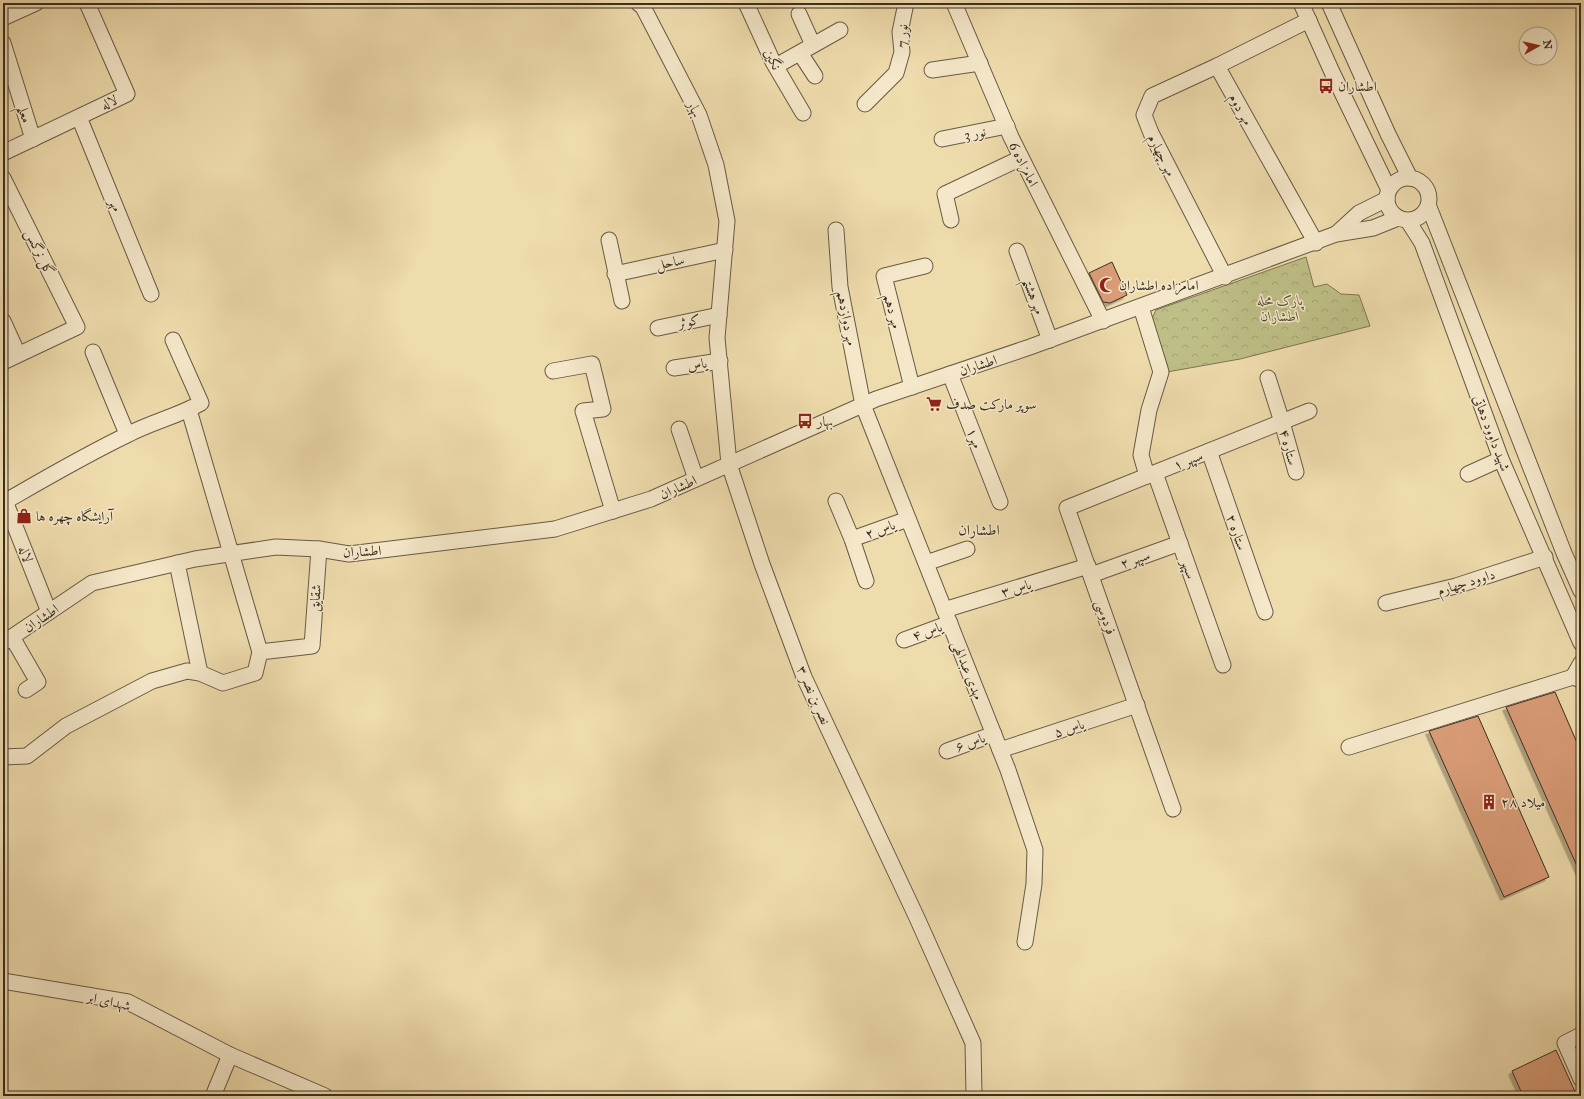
<svg xmlns="http://www.w3.org/2000/svg" width="1584" height="1099" viewBox="0 0 1584 1099" font-family="'IM FELL Great Primer',Amiri,serif">
	<defs>
		<pattern id="park-crowns" width="20" height="18" patternUnits="userSpaceOnUse"><rect width="20" height="18" fill="#bebf86"/><path d="M2 6a3 3 0 1 1 6 0M12 15a3 3 0 1 1 6 0" fill="none" stroke="#a4a473"/></pattern>
		<filter id="shadow"><feDropShadow dx="-3.5" dy="3.5" stdDeviation="0" flood-color="#0004"/></filter>
	</defs>
	<rect width="100%" height="100%" fill="#efdcad"/>
	<filter id="stains"><feTurbulence type="fractalNoise" baseFrequency=".005" numOctaves="4"/><feColorMatrix values="0 0 0 0 .2 0 0 0 0 .09 0 0 0 0 .02 0 0 0 .5 -.17"/></filter>
	<radialGradient id="worn" r=".72"><stop offset=".6" stop-color="#630" stop-opacity="0"/><stop offset="1" stop-color="#630" stop-opacity=".3"/></radialGradient>
	<path fill="url(#park-crowns)" stroke="#7c7653" d="M1306,257L1314,287L1327,284L1341,294L1359,295L1370,326L1240,359L1167,372L1150,323L1156,310Z"/>
	<g fill="#d99c77" stroke="#3a2e20" filter="url(#shadow)">
		<path d="M1112,262L1127,295L1110,303L1103,302L1089,273Z"/>
		<path d="M1555,692L1581,752V875L1506,707Z"/>
		<path d="M1478,716L1549,877L1504,897L1429,731Z"/>
		<path d="M1556,1050L1577,1096H1523L1512,1071Z"/>
	</g>
	<g fill="none" stroke-linecap="round" stroke-linejoin="round">
		<defs>
			<g id="minor">
				<path d="M638,3L643,7L699,115L716,165L727,221L717,338L729,464L762,564L804,677L917,918L973,1043L974,1096"/>
				<path d="M746,3L773,62L803,113"/>
				<path d="M954,3L1011,137L1103,321"/>
				<path d="M1301,3L1332,72L1389,190"/>
				<path d="M1329,3L1388,134L1410,178"/>
				<path d="M799,14L813,45"/>
				<path d="M3,18L36,3"/>
				<path d="M1309,20L1217,66L1316,243"/>
				<path d="M3,43L33,139"/>
				<path d="M800,53L815,76"/>
				<path d="M776,66L840,30"/>
				<path d="M1217,66L1152,96L1144,115L1151,133L1225,277"/>
				<path d="M932,70L980,63"/>
				<path d="M865,104L896,73L902,52L900,32L906,3"/>
				<path d="M79,117L151,294"/>
				<path d="M942,139L1007,126"/>
				<path d="M3,153L127,94L87,3"/>
				<circle cx="1408" cy="199" r="21"/>
				<path d="M3,178L77,327L3,362"/>
				<path d="M1429,207L1564,553L1581,591"/>
				<path d="M951,220L945,194L1021,158"/>
				<path d="M1408,221L1422,243L1501,459L1581,643"/>
				<path d="M836,230L840,287L863,405L1008,770L1035,850L1034,884L1025,942"/>
				<path d="M1336,234L1359,213L1387,199"/>
				<path d="M609,240L622,301"/>
				<path d="M1017,251L1050,340"/>
				<path d="M615,274L725,250"/>
				<path d="M1141,307L1161,372L1149,410L1141,455L1147,476"/>
				<path d="M3,321L18,354"/>
				<path d="M658,328L719,315"/>
				<path d="M93,352L127,434"/>
				<path d="M674,368L720,361"/>
				<path d="M553,371L592,364L603,409L583,411L613,511"/>
				<path d="M950,374L1000,502"/>
				<path d="M1268,378L1282,422L1296,472"/>
				<path d="M912,387L884,276L925,266"/>
				<path d="M189,410L260,652"/>
				<path d="M679,429L696,479"/>
				<path d="M1209,451L1265,612"/>
				<path d="M1155,473L1223,665"/>
				<path d="M1468,474L1501,459"/>
				<path d="M3,496L49,612"/>
				<path d="M6,501C46,478 87,454 129,434C152,422 178,416 201,403L173,340"/>
				<path d="M836,501L852,539L866,581"/>
				<path d="M852,539L908,519"/>
				<path d="M177,563L200,673"/>
				<path d="M926,563L967,549"/>
				<path d="M1091,575L1180,543"/>
				<path d="M1386,603L1456,586L1545,557"/>
				<path d="M944,610L1088,566"/>
				<path d="M12,637L38,682L26,690"/>
				<path d="M904,640L950,623"/>
				<path d="M3,643L92,583L195,559L276,547L319,549L349,554L555,529L651,499L876,399L1030,347L1336,234L1373,228L1398,218"/>
				<path d="M1581,680L1573,677L1581,663"/>
				<path d="M1349,747L1573,677"/>
				<path d="M1000,750L1137,705"/>
				<path d="M947,751L994,734"/>
				<path d="M3,757L27,756L66,726L152,681L187,671L200,673L223,683L255,673L260,652L312,646L319,549"/>
				<path d="M1173,809L1067,508L1309,411"/>
				<path d="M3,981L128,1002L230,1055L325,1096"/>
				<path d="M1581,1035L1565,1043L1581,1079"/>
				<path d="M213,1096L230,1055"/>
			</g>
		</defs>
		<use href="#minor" stroke="#675a43" stroke-width="17"/>
		<use href="#minor" stroke="#f5e8ca" stroke-width="15"/>
	</g>
	<defs>
		<symbol id="bus-bare" viewBox="-9 -9 18 18"><path d="M-5-6H5V4H4V6H2V4H-2V6H-4V4H-5ZM-3.5-4V0h7V-4ZM-3.5 1.2v1.5H-2V1.2ZM2 1.2v1.5H3.5V1.2Z" fill="#8f2418" stroke="#f5e8ca" stroke-width="2.5" paint-order="stroke"/></symbol>
		<symbol id="mosque-bare" viewBox="-9 -9 18 18"><path d="M3.5-4.9A6 6 0 1 0 3.5 4.9A5 5 0 1 1 3.5-4.9Z" fill="#8f2418" stroke="#f5e8ca" stroke-width="2.5" paint-order="stroke"/></symbol>
		<symbol id="supermarket-bare" viewBox="-9 -9 18 18"><path d="M-6-5.5h2.5l.6 2H6L4.5 2H-2.5L-4.4-4H-6ZM-1.5 3.2a1.3 1.3 0 1 0 .1 0ZM3 3.2a1.3 1.3 0 1 0 .1 0Z" fill="#8f2418" stroke="#f5e8ca" stroke-width="2.5" paint-order="stroke"/></symbol>
		<symbol id="shop-bare" viewBox="-9 -9 18 18"><path d="M-5-2.5h2.3a2.7 3.5 0 0 1 5.4 0H5L5.5 6h-11ZM-1.5-2.5h3a1.5 2.3 0 0 0-3 0Z" fill="#8f2418" stroke="#f5e8ca" stroke-width="2.5" paint-order="stroke"/></symbol>
		<symbol id="building-bare" viewBox="-9 -9 18 18"><path d="M-4-6H4V6H1V3H-1V6H-4ZM-2.5-4.3h1.7v1.8h-1.7ZM.8-4.3h1.7v1.8H.8ZM-2.5-1h1.7V.8h-1.7ZM.8-1h1.7V.8H.8Z" fill="#8f2418" stroke="#f5e8ca" stroke-width="2.5" paint-order="stroke"/></symbol>
	</defs>
	<g fill-rule="evenodd">
		<use href="#bus-bare" x="1315" y="75" width="22" height="22"/>
		<use href="#mosque-bare" x="1096" y="274" width="22" height="22"/>
		<use href="#supermarket-bare" x="923" y="393" width="22" height="22"/>
		<use href="#bus-bare" x="794" y="410" width="22" height="22"/>
		<use href="#shop-bare" x="13" y="505" width="22" height="22"/>
		<use href="#building-bare" x="1478" y="791" width="22" height="22"/>
	</g>
	<g text-anchor="middle" stroke-width="3" stroke-linejoin="round" paint-order="stroke">
		<g font-size="14" fill="#3a2e20" stroke="#f5e8ca">
			<text transform="translate(902 36) rotate(-88)" y="5">نور 7</text>
			<text transform="translate(773 59) rotate(63)" y="5">نگین</text>
			<text transform="translate(109 102) rotate(-26)" y="5">لاله</text>
			<text transform="translate(695 109) rotate(65)" y="5">بهار</text>
			<text transform="translate(1241 109) rotate(61)" y="5">مهر دوم</text>
			<text transform="translate(25 114) rotate(73)" y="5">معلم</text>
			<text transform="translate(975 133) rotate(-11)" y="5">نور 3</text>
			<text transform="translate(1162 155) rotate(63)" y="5">مهر چهارم</text>
			<text transform="translate(1024 164) rotate(63)" y="5">امامزاده 6</text>
			<text transform="translate(116 205) rotate(68)" y="5">مهر</text>
			<text transform="translate(40 252) rotate(64)" y="5">گل نرگس</text>
			<text transform="translate(670 262) rotate(-12)" y="5">ساحل</text>
			<text transform="translate(1034 296) rotate(69)" y="5">مهر هشتم</text>
			<text transform="translate(893 311) rotate(75)" y="5">مهر دهم</text>
			<text transform="translate(847 318) rotate(79)" y="5">مهر دوازدهم</text>
			<text transform="translate(689 321) rotate(-12)" y="5">کوثر</text>
			<text transform="translate(697 364) rotate(-9)" y="5">یاس</text>
			<text transform="translate(978 365) rotate(-18)" y="5">اطشاران</text>
			<text transform="translate(1492 433) rotate(69)" y="5">شهید داوود دهاتی</text>
			<text transform="translate(975 438) rotate(69)" y="5">مهر۱</text>
			<text transform="translate(1289 447) rotate(75)" y="5">ستاره ۴</text>
			<text transform="translate(1188 460) rotate(-22)" y="5">سپهر ۱</text>
			<text transform="translate(678 487) rotate(-24)" y="5">اطشاران</text>
			<text transform="translate(880 529) rotate(-20)" y="5">یاس ۲</text>
			<text transform="translate(1237 532) rotate(71)" y="5">ستاره ۲</text>
			<text transform="translate(362 551) rotate(-3)" y="5">اطشاران</text>
			<text transform="translate(26 554) rotate(69)" y="5">لاله</text>
			<text transform="translate(1135 559) rotate(-19)" y="5">سپهر ۲</text>
			<text transform="translate(1189 569) rotate(71)" y="5">سپهر</text>
			<text transform="translate(1466 582) rotate(-17)" y="5">داوود چهارم</text>
			<text transform="translate(1016 588) rotate(-17)" y="5">یاس ۳</text>
			<text transform="translate(315 598) rotate(-86)" y="5">شقایق</text>
			<text transform="translate(1106 617) rotate(70)" y="5">فردوسی</text>
			<text transform="translate(41 618) rotate(-34)" y="5">اطشاران</text>
			<text transform="translate(927 631) rotate(-20)" y="5">یاس ۴</text>
			<text transform="translate(968 670) rotate(68)" y="5">مهدی عبدالهی</text>
			<text transform="translate(814 695) rotate(66)" y="5">نصر بن نصر ۳</text>
			<text transform="translate(1069 728) rotate(-18)" y="5">یاس ۵</text>
			<text transform="translate(970 742) rotate(-20)" y="5">یاس ۶</text>
			<text transform="translate(109 1001) rotate(13)" y="5">شهدای ابر</text>
		</g>
		<g font-size="14" fill="#3a2e20" stroke="#f5e8ca" text-anchor="start">
			<text x="1338" y="91">اطشاران</text>
			<text x="1119" y="290">امامزاده اطشاران</text>
			<text x="946" y="409">سوپر مارکت صدف</text>
			<text x="817" y="426">بهار</text>
			<text x="36" y="521">آرایشگاه چهره ها</text>
			<text x="1501" y="807">میلاد ۲۸</text>
		</g>
		<g font-size="14" font-style="italic" fill="#544b34" stroke="#f5e8ca">
			<text x="1280" y="305">پارک محله<tspan x="1280" dy="16">اطشاران</tspan></text>
		</g>
		<g font-size="15" fill="#3a2e20" stroke="#f5e8ca">
			<text x="979" y="535">اطشاران</text>
		</g>
	</g>
	<rect width="1584" height="1099" fill="none" stroke="#efdcad" stroke-width="16"/>
	<rect x="4" y="4" width="1576" height="1091" fill="none" stroke="#3a2e20" stroke-width="2"/>
	<rect x="8" y="8" width="1568" height="1083" fill="none" stroke="#3a2e20"/>
	<g transform="translate(1538 46) rotate(82)"><circle r="19" fill="#f5e8ca" stroke="#aa9e86"/>
	<path d="M0-3L7 15L0 10L-7 15Z" fill="#8f2418"/>
	<text y="-6" font-size="11" font-weight="bold" text-anchor="middle" fill="#3a2e20">N</text>
	</g>
	<rect width="100%" height="100%" filter="url(#stains)"/>
	<rect width="100%" height="100%" fill="url(#worn)"/>
</svg>
